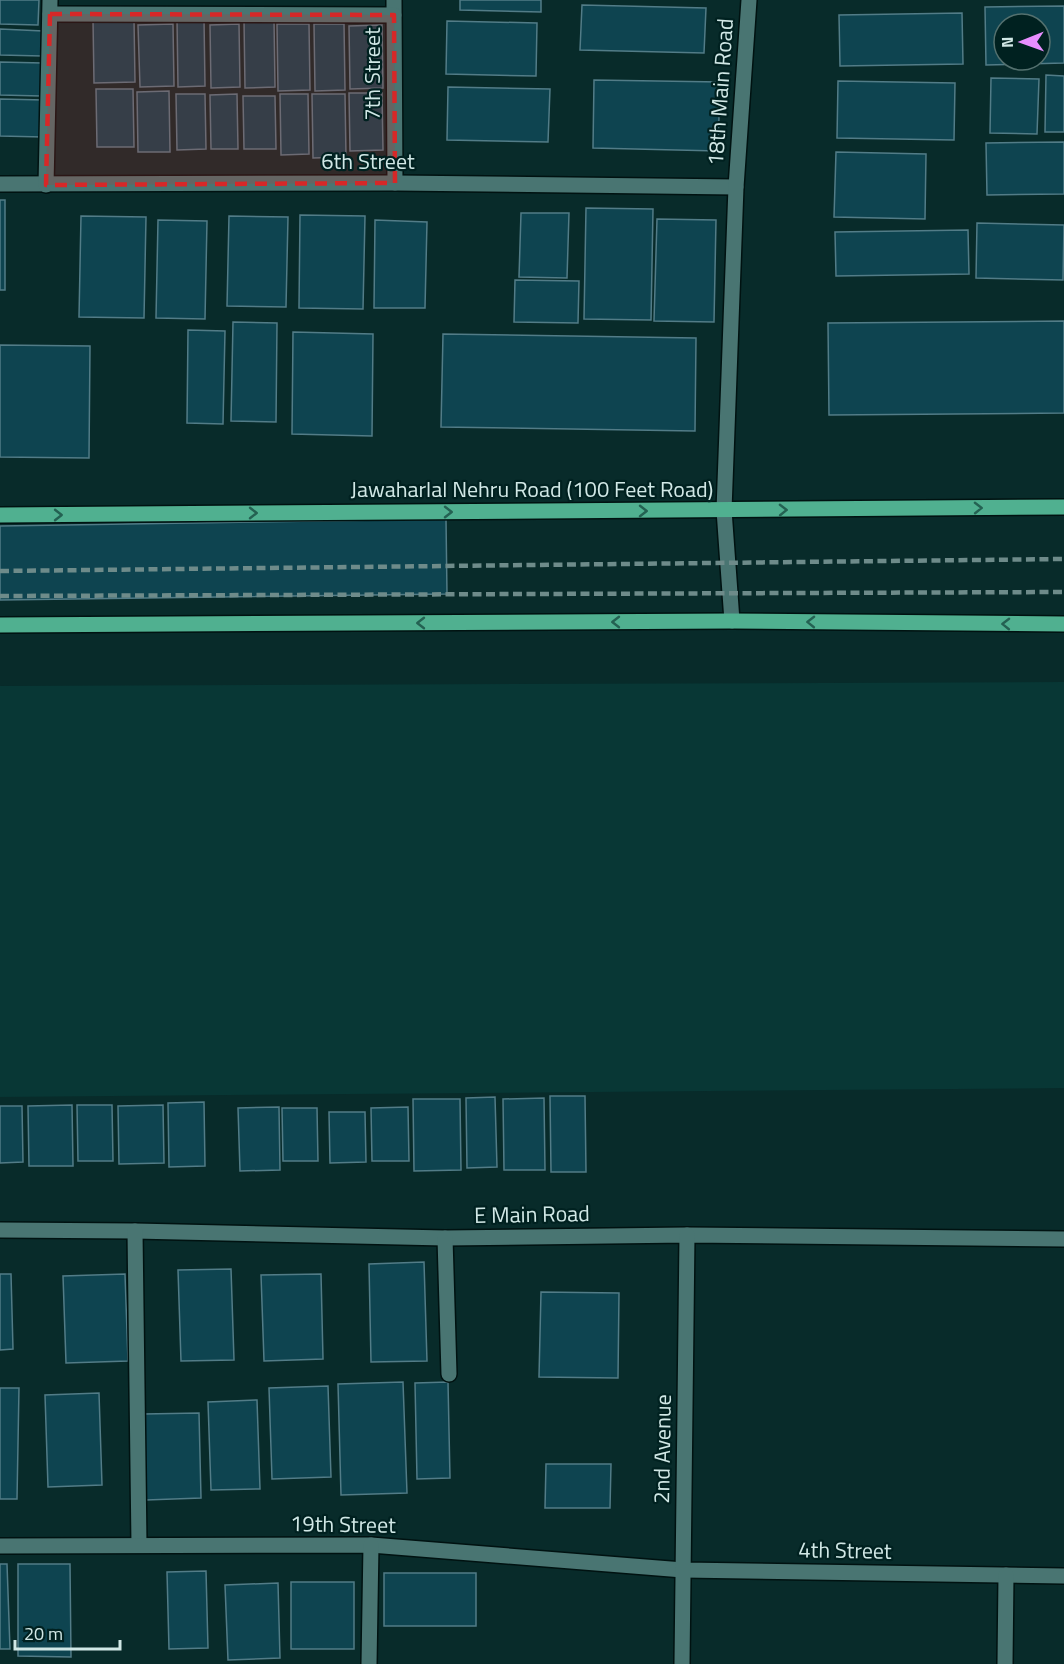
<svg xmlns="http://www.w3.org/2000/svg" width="1064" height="1664" viewBox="0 0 1064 1664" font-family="'Titillium Web',sans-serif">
	<rect width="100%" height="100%" fill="#082b2a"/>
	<path fill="#083735" d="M1064,682V1088L0,1097V686Z"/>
	<g fill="#0e4450" stroke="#527c87" stroke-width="1.5" fill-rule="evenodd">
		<path d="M0,0H39L38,25L0,24Z"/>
		<path d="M460,0H541V12L460,10Z"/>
		<path d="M582,5L706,8L704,53L580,50Z"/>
		<path d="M1064,6V63L986,65L985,7ZM1004,24H1040V60H1004Z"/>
		<path d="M962,13L963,64L840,66L839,15Z"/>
		<path d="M134,19L135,82L94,83L93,20Z"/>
		<path d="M177,19H204L205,86L178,87Z"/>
		<path d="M244,20H274L275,87L245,88Z"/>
		<path d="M447,21L537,23L536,76L446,74Z"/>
		<path d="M173,24L174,86L140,87L138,25Z"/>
		<path d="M239,24L240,87L211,88L210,25Z"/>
		<path d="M277,24H309L310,90L278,91Z"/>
		<path d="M314,24H344L345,90L315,91Z"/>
		<path d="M382,25L383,88L350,89L349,26Z"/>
		<path d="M0,29L43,31L42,56L0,55Z"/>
		<path d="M0,62L42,63L41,96L0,95Z"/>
		<path d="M1046,75L1064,76V132H1045Z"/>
		<path d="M991,78L1039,79L1037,134L990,133Z"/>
		<path d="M594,80L720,82L718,151L593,148Z"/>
		<path d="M838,81L955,83L954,140L837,138Z"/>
		<path d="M448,87L550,89L548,142L447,140Z"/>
		<path d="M96,89H133L134,147H97Z"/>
		<path d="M169,91L170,152H138L137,92Z"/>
		<path d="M349,93H382L383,150L350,151Z"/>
		<path d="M176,94H205L206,149L177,150Z"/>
		<path d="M237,94L238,149H211L210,95Z"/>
		<path d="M280,94H308L309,154L281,155Z"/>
		<path d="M312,94H345L346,157L313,158Z"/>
		<path d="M243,96H275L276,149H244Z"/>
		<path d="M0,99L44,100L43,137L0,136Z"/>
		<path d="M1064,142V194L987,195L986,143Z"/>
		<path d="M836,152L926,154L925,219L834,217Z"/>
		<rect x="0" y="200" width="5" height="90"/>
		<path d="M586,208L653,209L651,320L584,319Z"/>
		<path d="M521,213H569L567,278L519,277Z"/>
		<path d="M300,215L365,216L363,309L299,308Z"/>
		<path d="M81,216L146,217L144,318L79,317Z"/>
		<path d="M229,216L288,217L286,307L227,306Z"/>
		<path d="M657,219L716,220L714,322L654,321Z"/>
		<path d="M158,220L207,221L205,319L156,318Z"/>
		<path d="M375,220L427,222L425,308H374Z"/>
		<path d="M977,223L1064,225L1063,280L976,278Z"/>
		<path d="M968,230L969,274L836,276L835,232Z"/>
		<path d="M515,280L579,281L578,323L514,322Z"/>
		<path d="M1064,321V413L829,415L828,323Z"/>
		<path d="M233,322L277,323L276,422L231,421Z"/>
		<path d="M188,330L225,331L223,424L187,423Z"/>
		<path d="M293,332L373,334L372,436L292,434Z"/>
		<path d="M443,334L696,338L695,431L441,427Z"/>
		<path d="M0,345L90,346L89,458L0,457Z"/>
		<path d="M446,519L447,594L0,600V526Z"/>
		<path d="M550,1096H585L586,1172H551Z"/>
		<path d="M495,1097L497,1167L467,1168L466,1098Z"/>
		<path d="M544,1098L545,1170H504L503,1099Z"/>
		<path d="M413,1099H460L461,1170L414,1171Z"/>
		<path d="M204,1102L205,1166L169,1167L168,1103Z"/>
		<path d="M72,1105L73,1166H29L28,1106Z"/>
		<path d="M77,1105H112L113,1161H78Z"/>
		<path d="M163,1105L164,1163L119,1164L118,1106Z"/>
		<path d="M0,1106H22L23,1162L0,1163Z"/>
		<path d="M279,1107L280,1170L240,1171L238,1108Z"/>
		<path d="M408,1107L409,1161H372L371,1108Z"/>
		<path d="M282,1108H317L318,1161H283Z"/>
		<path d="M329,1112H365L366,1162L330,1163Z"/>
		<path d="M424,1262L427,1361L371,1362L369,1264Z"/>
		<path d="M231,1269L234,1360L181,1361L178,1270Z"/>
		<path d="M0,1274H11L13,1349L0,1350Z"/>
		<path d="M125,1274L128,1361L66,1363L63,1276Z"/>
		<path d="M321,1274L323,1359L264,1361L261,1275Z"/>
		<path d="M541,1292L619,1293L618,1378L539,1377Z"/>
		<path d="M403,1382L407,1493L341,1495L338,1384Z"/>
		<path d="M448,1382L450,1478L417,1479L415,1383Z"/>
		<path d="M328,1386L331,1477L272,1479L269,1388Z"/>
		<path d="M0,1388H19L17,1499H0Z"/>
		<path d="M99,1393L102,1485L48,1487L45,1395Z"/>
		<path d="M257,1400L260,1489L211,1490L208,1402Z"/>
		<path d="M199,1413L201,1498L146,1500L144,1414Z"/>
		<path d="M546,1464H611L610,1508H545Z"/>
		<path d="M0,1564H7L10,1649H0Z"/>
		<path d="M18,1564H70L71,1657L18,1656Z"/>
		<path d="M206,1571L208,1648L169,1649L167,1572Z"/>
		<rect x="384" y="1573" width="92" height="53"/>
		<rect x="291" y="1582" width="63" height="67"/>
		<path d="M278,1583L280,1658L228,1660L225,1585Z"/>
	</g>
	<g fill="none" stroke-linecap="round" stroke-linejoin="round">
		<defs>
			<g id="minor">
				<path d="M394,0L395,183"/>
				<path d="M50,14L394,15"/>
				<path d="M0,184L395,183L736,187"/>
				<path d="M46,185L50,0"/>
				<path d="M732,621L724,510L736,187L749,0"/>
				<path d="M0,1230L135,1231L445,1238L687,1235L1064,1239"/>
				<path d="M135,1231L139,1545"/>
				<path d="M445,1238L449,1374"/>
				<path d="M0,1546L371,1545L683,1570L1064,1576"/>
				<path d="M369,1664L371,1545"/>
				<path d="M682,1664L687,1235"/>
				<path d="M1005,1664L1006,1575"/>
			</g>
			<g id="major">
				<path d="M0,515L1064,507"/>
				<path d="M0,625L732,621L1064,624"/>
			</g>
		</defs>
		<use href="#minor" stroke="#001211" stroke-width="18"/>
		<use href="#major" stroke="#001211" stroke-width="18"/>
		<use href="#minor" stroke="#497572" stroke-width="15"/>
		<use href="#major" stroke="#50b090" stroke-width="15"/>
		<g stroke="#6e8b8a" stroke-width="4.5" stroke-dasharray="9 4.5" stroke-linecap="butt">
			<path d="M0,571L1064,559"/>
			<path d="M0,596L1064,592"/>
		</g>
	</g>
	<defs><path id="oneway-chevron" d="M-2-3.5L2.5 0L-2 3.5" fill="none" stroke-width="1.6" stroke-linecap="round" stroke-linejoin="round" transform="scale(1.5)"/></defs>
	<g stroke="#246152">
		<use href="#oneway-chevron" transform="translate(978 508) rotate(-1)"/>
		<use href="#oneway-chevron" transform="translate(783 510) rotate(-1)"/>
		<use href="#oneway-chevron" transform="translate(643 511)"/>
		<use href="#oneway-chevron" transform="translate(448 512)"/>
		<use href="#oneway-chevron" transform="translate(253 513)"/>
		<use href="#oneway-chevron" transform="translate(58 515)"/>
		<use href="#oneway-chevron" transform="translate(616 622) rotate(180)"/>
		<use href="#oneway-chevron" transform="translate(811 622) rotate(-179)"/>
		<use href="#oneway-chevron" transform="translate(421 623) rotate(180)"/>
		<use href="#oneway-chevron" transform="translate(1006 624) rotate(-179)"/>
	</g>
	<path fill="#d62828" fill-opacity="0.2" stroke="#d62828" stroke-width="4.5" stroke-dasharray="12 8" stroke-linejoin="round" d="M50,14L394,15L395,183L46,185Z"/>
	<g text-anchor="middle" stroke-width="4.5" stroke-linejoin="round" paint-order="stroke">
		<g font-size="22" fill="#d1e8e6" stroke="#002120">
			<text transform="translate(372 74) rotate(-90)" y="8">7th Street</text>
			<text transform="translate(720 92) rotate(-86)" y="8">18th Main Road</text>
			<text x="368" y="169">6th Street</text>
			<text x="532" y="497">Jawaharlal Nehru Road (100 Feet Road)</text>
			<text transform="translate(532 1214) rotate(-1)" y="8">E Main Road</text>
			<text transform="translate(662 1449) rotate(-89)" y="8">2nd Avenue</text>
			<text transform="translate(343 1524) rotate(1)" y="8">19th Street</text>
			<text transform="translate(845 1550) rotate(1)" y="8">4th Street</text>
		</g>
	</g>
	<g transform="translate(1022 42) rotate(269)"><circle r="28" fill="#002120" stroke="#54716f" stroke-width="1.5"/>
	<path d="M0-4.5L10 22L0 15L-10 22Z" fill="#e88eff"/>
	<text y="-9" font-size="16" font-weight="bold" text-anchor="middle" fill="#d1e8e6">N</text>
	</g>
	<path d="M15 1640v9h105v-9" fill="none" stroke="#d1e8e6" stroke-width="3"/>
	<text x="24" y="1640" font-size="18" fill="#d1e8e6" stroke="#002120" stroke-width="4.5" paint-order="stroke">20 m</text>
</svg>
